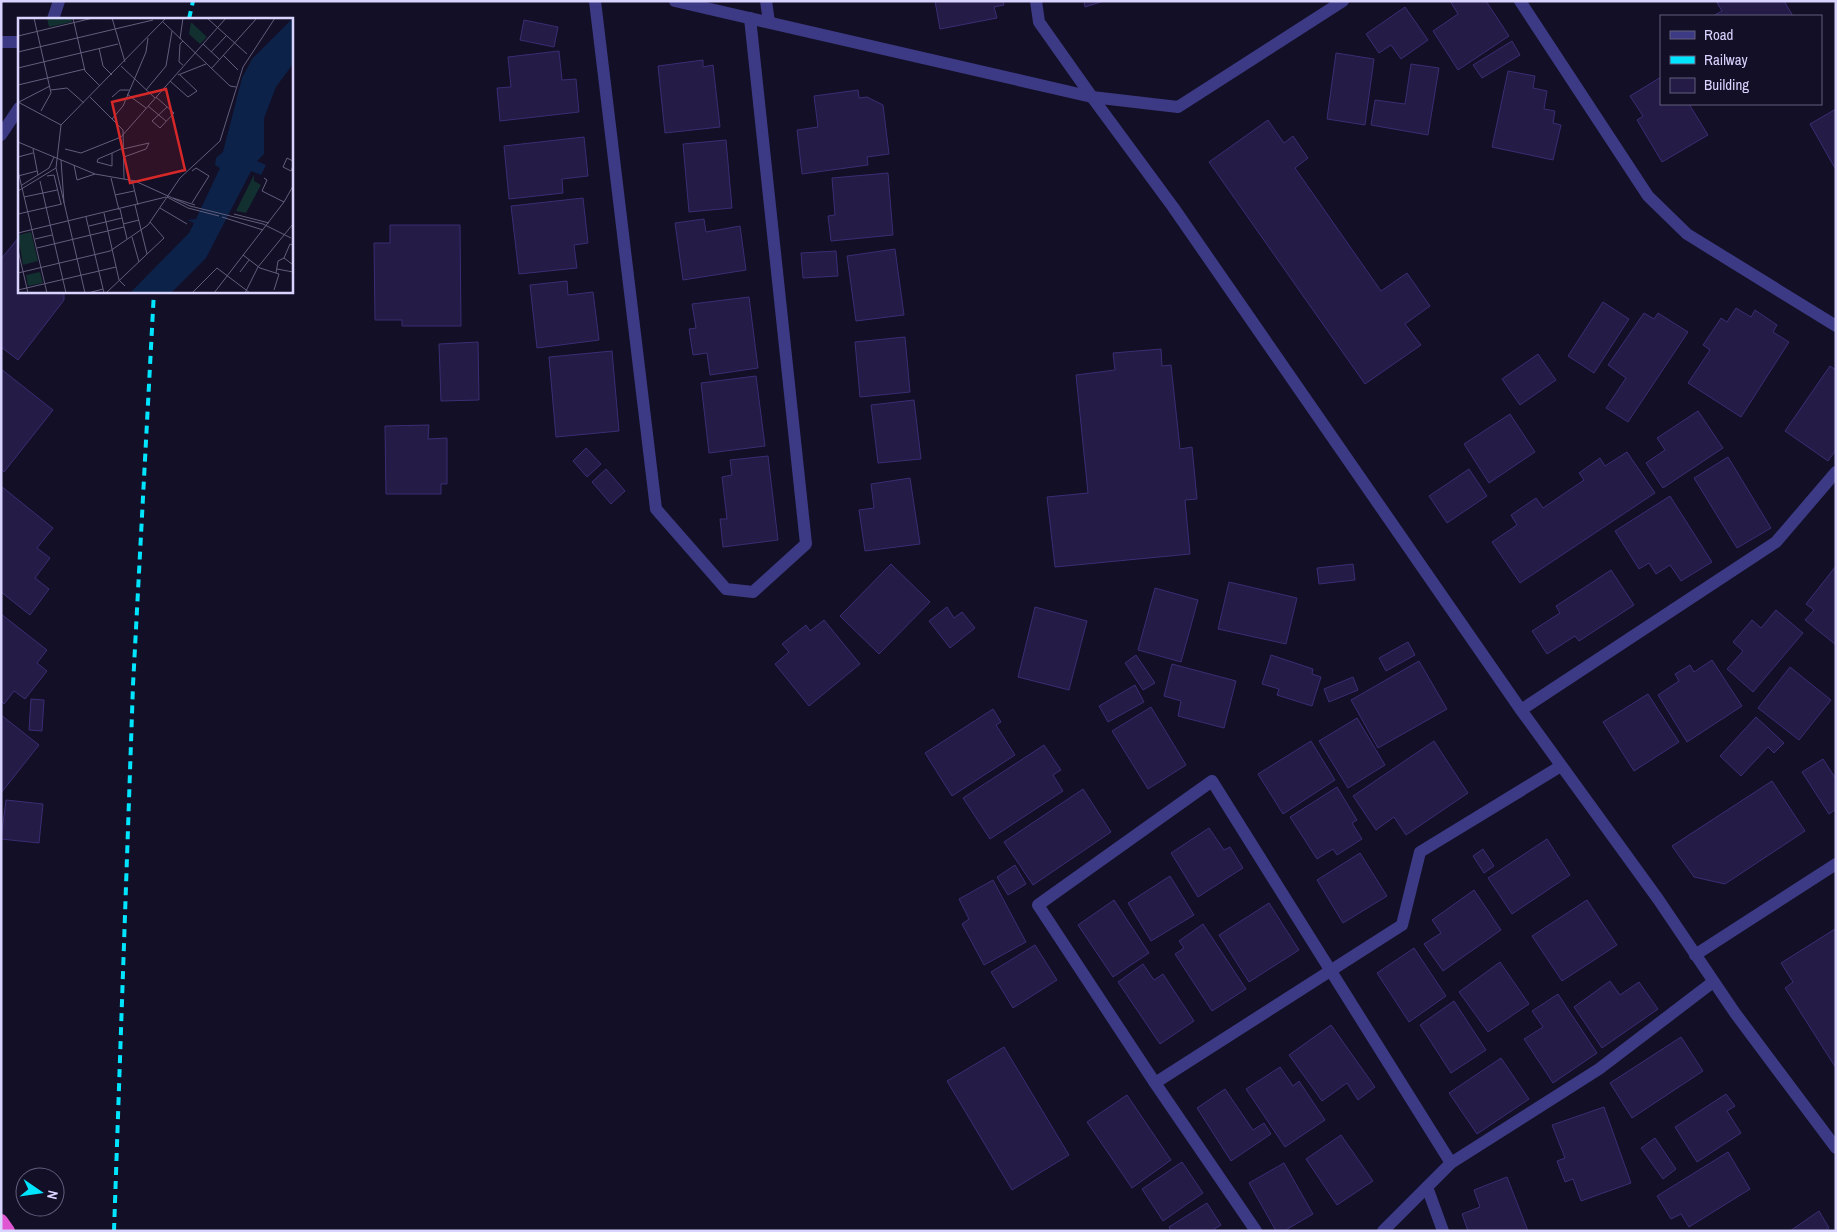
<svg xmlns="http://www.w3.org/2000/svg" width="1837" height="1232" viewBox="0 0 1837 1232" font-family="'Archivo Narrow',sans-serif">
	<rect width="100%" height="100%" fill="#130f26"/>
	<g fill="#241b47" stroke="#3b2d73">
		<path d="M935,1H1003L1004,5L994,7L997,18L940,29Z"/>
		<path d="M1084,1H1104L1085,7Z"/>
		<path d="M1450,1H1486L1509,36L1458,70L1433,31L1458,14Z"/>
		<path d="M1716,1H1784L1793,16H1713L1722,11Z"/>
		<path d="M1405,7L1428,40L1401,59L1391,45L1379,53L1366,34Z"/>
		<path d="M524,20L558,27L554,47L520,40Z"/>
		<path d="M1512,41L1520,55L1482,78L1473,65Z"/>
		<path d="M559,51L562,80L576,79L579,112L500,121L497,88L511,87L508,57Z"/>
		<path d="M1336,53L1374,59L1365,125L1327,119Z"/>
		<path d="M703,60V67L713,65L720,127L665,133L658,66Z"/>
		<path d="M1411,64L1439,68L1428,135L1371,125L1375,100L1405,104Z"/>
		<path d="M1508,71L1535,76L1533,88L1547,91L1544,109L1555,111L1553,123L1561,125L1553,160L1492,147Z"/>
		<path d="M1661,77V104H1689L1708,135L1662,162L1637,120L1643,116L1630,96Z"/>
		<path d="M858,90L859,98L867,97L883,105L889,154L867,157L868,165L802,174L797,130L818,127L814,96Z"/>
		<path d="M1836,109V170L1810,124Z"/>
		<path d="M1268,120L1284,143L1293,136L1308,158L1295,168L1381,291L1407,273L1430,306L1405,324L1421,345L1365,384L1209,162Z"/>
		<path d="M584,137L588,176L562,179L563,193L509,199L504,146Z"/>
		<path d="M726,140L732,208L689,212L683,144Z"/>
		<path d="M888,173L893,235L831,241L828,216L835,215L832,178Z"/>
		<path d="M583,198L588,243L574,245L577,268L519,274L511,206Z"/>
		<path d="M704,219L706,232L740,226L746,270L683,280L675,223Z"/>
		<path d="M390,225H460L461,326H402V320H375L374,243H390Z"/>
		<path d="M19,237V291H64V300L18,360L1,347V259Z"/>
		<path d="M895,249L904,315L856,321L847,256Z"/>
		<path d="M836,251L838,276L803,278L801,253Z"/>
		<path d="M567,281L568,295L593,292L599,340L537,348L530,285Z"/>
		<path d="M749,297L758,368L710,375L707,353L693,355L689,329L696,328L692,304Z"/>
		<path d="M1603,302L1629,319L1594,373L1568,356Z"/>
		<path d="M1736,308L1751,317L1755,310L1777,325L1773,332L1789,342L1741,417L1688,383L1710,350L1703,345L1721,318L1727,322Z"/>
		<path d="M1644,313L1654,319L1658,313L1688,332L1628,422L1606,408L1626,378L1608,365Z"/>
		<path d="M905,337L910,392L860,397L855,342Z"/>
		<path d="M478,342L479,400L441,401L439,344Z"/>
		<path d="M1161,349L1162,366L1171,365L1180,449L1192,447L1197,499L1185,500L1190,554L1055,567L1047,497L1088,493L1076,375L1115,370L1113,353Z"/>
		<path d="M612,351L619,431L556,437L549,357Z"/>
		<path d="M1538,354L1556,380L1520,405L1502,379Z"/>
		<path d="M1830,366L1836,370V450L1828,461L1785,431Z"/>
		<path d="M1,369L53,410L4,472L1,469Z"/>
		<path d="M756,376L765,446L709,453L701,383Z"/>
		<path d="M914,400L921,459L878,463L871,405Z"/>
		<path d="M1698,411L1723,448L1663,488L1646,463L1665,450L1657,438Z"/>
		<path d="M1510,414L1535,452L1489,483L1464,444Z"/>
		<path d="M429,425L428,439L447,438V484H441V494H386L385,426Z"/>
		<path d="M586,448L601,464L587,477L573,461Z"/>
		<path d="M1627,452L1655,493L1520,583L1492,542L1517,525L1511,515L1536,498L1543,508L1584,480L1579,473L1600,458L1605,466Z"/>
		<path d="M768,456L778,540L723,547L720,519H727L722,477L732,475L730,460Z"/>
		<path d="M1728,457L1771,528L1737,548L1694,478Z"/>
		<path d="M606,469L625,491L611,504L592,482Z"/>
		<path d="M1469,469L1487,496L1447,523L1429,496Z"/>
		<path d="M910,478L920,544L865,551L859,510L874,508L871,484Z"/>
		<path d="M1,486L53,528L37,548L50,558L35,578L49,589L30,615L1,592Z"/>
		<path d="M1670,496L1712,562L1681,581L1670,565L1656,574L1649,563L1639,569L1615,531Z"/>
		<path d="M891,564L930,602L879,654L840,616Z"/>
		<path d="M1353,564L1355,580L1319,584L1317,568Z"/>
		<path d="M1836,566V645L1805,620L1814,610L1806,604Z"/>
		<path d="M1611,570L1634,605L1579,641L1575,636L1547,654L1532,631L1560,613L1556,606Z"/>
		<path d="M1229,582L1297,598L1286,644L1218,629Z"/>
		<path d="M1155,588L1198,600L1181,662L1138,650Z"/>
		<path d="M947,607L954,618L962,612L975,628L950,648L929,621Z"/>
		<path d="M1035,607L1087,621L1069,690L1018,677Z"/>
		<path d="M1776,610L1803,633L1753,692L1727,669L1743,651L1733,642L1752,620L1761,628Z"/>
		<path d="M1,614L47,650L37,663L47,671L25,699L14,691L4,704L1,701Z"/>
		<path d="M824,620L860,664L809,706L775,664L789,652L782,644L806,625L810,631Z"/>
		<path d="M1408,642L1415,655L1386,671L1379,658Z"/>
		<path d="M1136,655L1155,683L1143,690L1125,663Z"/>
		<path d="M1271,655L1313,669L1312,674L1321,677L1312,706L1277,695L1279,689L1262,684Z"/>
		<path d="M1712,660L1742,706L1687,742L1658,695L1679,681L1675,674L1690,665L1694,672Z"/>
		<path d="M1419,661L1447,709L1378,748L1351,700Z"/>
		<path d="M1172,664L1236,681L1224,728L1178,716L1181,701L1164,696Z"/>
		<path d="M1790,667L1831,700L1799,740L1758,708Z"/>
		<path d="M1353,677L1358,690L1329,702L1324,689Z"/>
		<path d="M1135,685L1144,702L1108,722L1099,706Z"/>
		<path d="M1648,694L1679,742L1634,771L1603,722Z"/>
		<path d="M31,699L44,700L42,731L29,730Z"/>
		<path d="M1151,707L1186,765L1148,789L1112,731Z"/>
		<path d="M993,709L1001,722L996,725L1015,755L952,796L925,753Z"/>
		<path d="M1,715L39,745L1,793Z"/>
		<path d="M1756,717L1784,743L1774,753L1768,747L1741,776L1720,756Z"/>
		<path d="M1357,718L1385,765L1348,788L1319,741Z"/>
		<path d="M1311,741L1335,780L1283,814L1258,774Z"/>
		<path d="M1434,741L1468,793L1406,835L1394,817L1376,830L1353,796Z"/>
		<path d="M1044,745L1061,770L1053,775L1063,791L990,839L963,798Z"/>
		<path d="M1823,759L1836,779V809L1829,814L1802,772Z"/>
		<path d="M1772,781L1805,831L1725,884L1694,877L1672,846Z"/>
		<path d="M1337,787L1357,820L1352,823L1362,839L1337,855L1333,849L1317,859L1290,817Z"/>
		<path d="M1083,789L1111,832L1033,885L1004,842Z"/>
		<path d="M6,800L43,804L39,843L1,839Z"/>
		<path d="M1209,828L1224,850L1230,847L1243,868L1198,897L1171,853Z"/>
		<path d="M1547,839L1570,875L1512,914L1488,878Z"/>
		<path d="M1483,849L1494,866L1484,873L1473,856Z"/>
		<path d="M1360,853L1387,896L1343,923L1317,880Z"/>
		<path d="M1015,865L1026,884L1008,895L997,877Z"/>
		<path d="M1170,876L1194,915L1151,941L1128,903Z"/>
		<path d="M993,880L1026,942L984,965L962,924L969,919L959,899Z"/>
		<path d="M1474,890L1501,930L1443,971L1424,944L1441,933L1432,920Z"/>
		<path d="M1114,900L1149,953L1113,977L1078,925Z"/>
		<path d="M1587,900L1617,945L1562,981L1532,936Z"/>
		<path d="M1269,903L1299,950L1249,982L1219,935Z"/>
		<path d="M1203,924L1246,989L1212,1011L1175,954L1184,948L1179,941Z"/>
		<path d="M1835,929L1836,931V1068L1785,988L1793,982L1781,963Z"/>
		<path d="M1035,945L1057,980L1013,1008L991,972Z"/>
		<path d="M1414,948L1446,996L1409,1022L1377,973Z"/>
		<path d="M1500,962L1529,1004L1488,1032L1459,992Z"/>
		<path d="M1143,964L1154,980L1163,974L1194,1021L1160,1044L1118,982Z"/>
		<path d="M1610,981L1620,995L1639,982L1658,1009L1602,1048L1574,1007Z"/>
		<path d="M1558,994L1597,1053L1553,1083L1524,1039L1543,1027L1532,1011Z"/>
		<path d="M1454,1001L1486,1050L1451,1073L1420,1025Z"/>
		<path d="M1331,1025L1375,1087L1358,1100L1347,1083L1322,1101L1289,1055Z"/>
		<path d="M1681,1037L1703,1071L1632,1118L1610,1083Z"/>
		<path d="M1004,1047L1069,1155L1012,1190L947,1081Z"/>
		<path d="M1501,1058L1529,1099L1477,1134L1449,1093Z"/>
		<path d="M1280,1067L1293,1086L1299,1081L1325,1120L1285,1147L1246,1089Z"/>
		<path d="M1225,1089L1253,1130L1264,1123L1271,1134L1231,1161L1197,1108Z"/>
		<path d="M1726,1094L1735,1106L1727,1111L1741,1133L1697,1162L1675,1127Z"/>
		<path d="M1127,1095L1171,1160L1132,1188L1087,1122Z"/>
		<path d="M1604,1107L1631,1183L1581,1201L1573,1179L1565,1182L1557,1161L1565,1158L1552,1125Z"/>
		<path d="M1341,1135L1373,1181L1337,1205L1306,1159Z"/>
		<path d="M1655,1138L1676,1169L1663,1179L1641,1148Z"/>
		<path d="M1728,1152L1750,1189L1689,1227L1681,1214L1671,1219L1657,1196Z"/>
		<path d="M1182,1162L1203,1193L1163,1221L1142,1189Z"/>
		<path d="M1284,1163L1313,1214L1284,1231H1276L1249,1183Z"/>
		<path d="M1507,1177L1528,1231H1468L1462,1214L1480,1207L1474,1190Z"/>
		<path d="M1207,1203L1221,1225L1214,1229L1215,1231H1171L1169,1227Z"/>
		<path d="M1819,1211L1829,1228L1825,1231H1790Z"/>
	</g>
	<g fill="none" stroke-linecap="round" stroke-linejoin="round">
		<g stroke="#3d3a85" stroke-width="12">
			<path d="M595,1L656,509L726,589L753,592L806,544L750,18"/>
			<path d="M675,1L1092,97L1178,107L1343,1"/>
			<path d="M766,1L769,22"/>
			<path d="M1036,1L1039,22L1092,97L1173,207L1521,710L1658,899L1735,1013L1836,1148"/>
			<path d="M1520,1L1648,196L1687,234L1836,326"/>
			<path d="M1,42H19"/>
			<path d="M1521,710L1776,542L1836,472"/>
			<path d="M1695,955L1836,864"/>
			<path d="M1155,1083L1402,925L1420,852L1561,766"/>
			<path d="M1427,1187L1443,1231"/>
			<path d="M1256,1231L1155,1083L1038,905L1212,781L1451,1163"/>
			<path d="M1383,1231L1451,1163L1599,1069L1713,982"/>
		</g>
		<g stroke="#3d3a85" stroke-width="12">
			<path d="M53,19L59,1"/>
			<path d="M1,135L19,108"/>
		</g>
		<path stroke="#e055d1" stroke-width="14" d="M1,1221L8,1231"/>
		<g stroke="#00e5ff" stroke-width="4" stroke-dasharray="8 6" stroke-linecap="butt">
			<path d="M189,19L193,1"/>
			<path d="M114,1231L133,685L154,291"/>
		</g>
	</g>
	<g transform="translate(18 18)">
		<rect width="275" height="275" fill="#130f26"/>
		<path d="M29,0H53L54,4L31,9ZM173,4L189,19L182,26L171,16ZM236,157V163L243,167L228,195L218,193ZM13,214L20,243L5,247L0,217ZM22,254L25,265L10,268L8,257Z" fill="#12302f"/>
		<path d="M275,0V46L258,69L246,100V136L239,143L248,147L243,157L233,153L188,240L153,275H112L171,215L176,205L169,202L178,201L202,150L197,147L198,140L205,134L224,60L234,41Z" fill="#0c2248"/>
		<path fill="none" stroke="#625e7d" stroke-width="1" d="M16,0L33,75L23,93M55,0L67,53L82,68M94,0L107,44M189,0L229,36M145,4L212,68L218,69M0,18L75,0M162,21L165,0M165,23L162,26L161,44L165,47M185,26L201,41M81,30L85,48L94,57M0,34L135,2M193,34L208,18M205,37L220,52M103,48L137,80M0,50L100,26M193,51L239,0M160,57L188,46M152,63L170,79L179,73L161,56M0,67L67,51M33,72L49,70L66,85M128,72L148,48L154,13M109,76L128,90M72,79L105,112L106,161M94,79L102,72H111M138,79L156,95L142,110L134,103L149,89M0,84L43,107L38,150L0,173M1,84L32,68M130,88L148,103M94,101L105,88L128,34L130,20M43,107L148,0M0,124L77,156L117,163L172,188L245,206L273,220M15,131L20,157M47,131L63,135L103,119L208,0M105,131L131,125L128,131L106,139M94,135V148L79,144L80,141L94,135L105,130M0,139L15,135M43,142L46,185M275,143L269,140L265,149L273,153L275,148M56,147L59,162L77,156M38,150L67,275M0,153L29,275M0,158L19,153M29,158L36,157L43,186M93,160L101,192M246,160L249,162L244,173L266,184M114,162L120,187M22,163L48,275M4,167L31,150L36,139M97,177L116,173M6,179L39,172M149,179L170,190L201,198M155,180L177,187M174,185L191,158L178,150L174,153M117,187L129,236M142,190L169,206M102,191L109,221M86,195L101,262L107,268M0,196L44,186M216,196L251,205M68,199L86,275M204,199L245,212M105,206L121,202M71,208L104,200M0,215L148,179M114,219L121,244M17,221L34,217M19,230L106,209M0,232L10,275M225,237L242,250L261,256L256,272M274,246L266,240L272,226L275,227M259,251L275,254M222,254L231,242M0,255L92,233L130,207L162,160L202,123L225,49L257,0M258,255L260,243L266,240M0,272L98,249M70,275L85,271M88,275L146,220L132,204M174,275L199,250L232,275M196,275L266,184L275,168M227,275L240,249L275,206M234,275H270"/>
		<path fill="#d62828" fill-opacity="0.15" stroke="#d62828" stroke-width="2.5" d="M148,71L167,152L112,165L94,84Z"/>
		<rect width="275" height="275" fill="none" stroke="#d9d4ff" stroke-width="2.5"/>
	</g>
	<rect width="1837" height="1232" fill="none" stroke="#d9d4ff" stroke-width="5"/>
	<rect x="1660" y="15" width="162" height="90" fill="#130f26" stroke="#625e7d"/>
	<rect x="1670" y="31" width="25" height="8" fill="#3d3a85" stroke="#625e7d"/>
	<text x="1704" y="40" font-size="15" fill="#d9d4ff">Road</text>
	<rect x="1670" y="56" width="25" height="8" fill="#00e5ff" stroke="#625e7d"/>
	<text x="1704" y="65" font-size="15" fill="#d9d4ff">Railway</text>
	<rect x="1670" y="78" width="25" height="15" fill="#241b47" stroke="#625e7d"/>
	<text x="1704" y="90" font-size="15" fill="#d9d4ff">Building</text>
	<g transform="translate(40 1192) rotate(103)"><circle r="24" fill="#130f26" stroke="#625e7d"/>
	<path d="M0-4L9 19L0 12L-9 19Z" fill="#00e5ff"/>
	<text y="-8" font-size="14" font-weight="bold" text-anchor="middle" fill="#d9d4ff">N</text>
	</g>
</svg>
